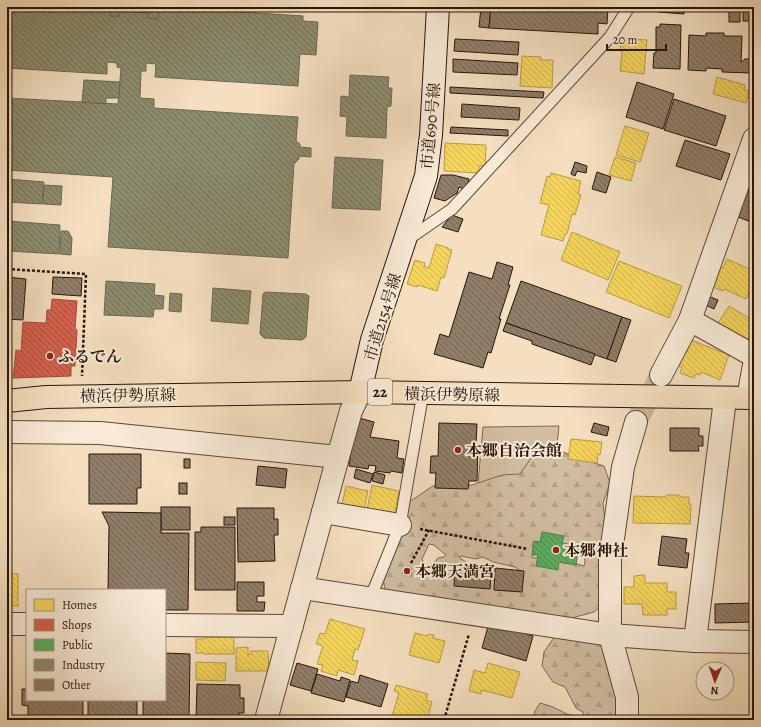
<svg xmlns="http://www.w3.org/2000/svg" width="761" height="727" viewBox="0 0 761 727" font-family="Alegreya,'Noto Serif JP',serif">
	<defs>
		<pattern id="forest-firs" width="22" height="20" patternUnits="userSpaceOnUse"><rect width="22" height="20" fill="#d1bda1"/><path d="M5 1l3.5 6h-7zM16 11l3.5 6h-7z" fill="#b3a289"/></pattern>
		<pattern id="homes-back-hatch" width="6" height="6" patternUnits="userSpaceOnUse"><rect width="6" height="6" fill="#f6d55c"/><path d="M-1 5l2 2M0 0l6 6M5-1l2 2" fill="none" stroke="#d3b64f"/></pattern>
		<pattern id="shops-back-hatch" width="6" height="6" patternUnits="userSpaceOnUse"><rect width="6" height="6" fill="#d6604d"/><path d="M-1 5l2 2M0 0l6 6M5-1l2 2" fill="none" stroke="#ad4e3e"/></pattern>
		<pattern id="public-back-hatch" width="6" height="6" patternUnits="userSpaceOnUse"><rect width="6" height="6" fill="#5aae61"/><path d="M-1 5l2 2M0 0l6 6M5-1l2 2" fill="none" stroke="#4a8c4e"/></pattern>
		<pattern id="industry-back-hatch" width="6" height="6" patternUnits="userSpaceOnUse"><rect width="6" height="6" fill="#8c8c6e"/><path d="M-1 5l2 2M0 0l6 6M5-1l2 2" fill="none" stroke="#727159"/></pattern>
		<pattern id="building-back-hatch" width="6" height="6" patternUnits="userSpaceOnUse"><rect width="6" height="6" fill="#917e69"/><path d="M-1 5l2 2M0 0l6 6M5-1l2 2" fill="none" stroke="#766655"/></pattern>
	</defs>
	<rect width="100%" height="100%" fill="#f4dfc0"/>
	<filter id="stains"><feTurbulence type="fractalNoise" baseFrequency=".005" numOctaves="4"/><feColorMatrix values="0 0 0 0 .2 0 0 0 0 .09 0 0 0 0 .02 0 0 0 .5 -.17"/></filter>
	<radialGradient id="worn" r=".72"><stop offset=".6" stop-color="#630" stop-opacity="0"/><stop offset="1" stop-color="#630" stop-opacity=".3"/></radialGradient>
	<path fill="#d1bda1" stroke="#7c6956" d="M559,426L556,454L550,486L478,484L483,427Z"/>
	<g fill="url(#forest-firs)" stroke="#7c6956" fill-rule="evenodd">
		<path d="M552,448L576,457L604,466L610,483L603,503L605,522L601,606L594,612L564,620L385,593L383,575L409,502L433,486L472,485L502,475L520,474L534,454ZM429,544L434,545L446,555L444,557L438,558C434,563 430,567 424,563L422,559ZM533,551L577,553L584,555L585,562L584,566L571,562C563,566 558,559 550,557C545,556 539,558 534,558L532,557ZM461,556L476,559L483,557L493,562L515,567L522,572L491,573L483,568H474L459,557Z"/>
		<path d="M602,634L621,720H539L534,713L540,703L553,707L567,714L583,718V712L576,708L565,687L553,682L542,666L544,652L555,636Z"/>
	</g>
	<g fill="url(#homes-back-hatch)" stroke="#b89b43">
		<path d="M621,38L647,40L644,74L620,71L622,52L620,51Z"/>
		<path d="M522,56L541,57V60H553L552,88L520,86Z"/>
		<path d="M717,77L745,85L744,90L749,91L746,103L713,94Z"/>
		<path d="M625,126L649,133L640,162L616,155Z"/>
		<path d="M445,143L486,145L485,166H479V173L444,171Z"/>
		<path d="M615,157L636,163L631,181L609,175Z"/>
		<path d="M551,173L581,181L578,194L581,195L575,215L572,214L567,234H565L563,241L541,235L549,205L540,203L547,176L550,177Z"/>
		<path d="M572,232L620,252L608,280L561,260Z"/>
		<path d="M436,244L448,248V249L452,250L444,278L441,277L437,291L418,285L417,287L407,284L415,260L425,263L424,266L429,268Z"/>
		<path d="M727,259L754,271L752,280L754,282L746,299L724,289L723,291L708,285L718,266L723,268Z"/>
		<path d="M619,261L682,286L669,318L606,292Z"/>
		<path d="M729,306L749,318L748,319L754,323V329L747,340L718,323Z"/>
		<path d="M691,340L729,355L720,380L701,372L700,375L696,374L694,378L680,373L682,367L677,366L683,351L687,352Z"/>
		<path d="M571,439L602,442L600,455L598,454L597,463L568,459Z"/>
		<path d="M372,485L399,491L394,516L367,510Z"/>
		<path d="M346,486L368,491L363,515L341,510Z"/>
		<path d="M666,495H680V497H689V504H691L690,524L633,523L634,496L666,497Z"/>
		<rect x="7" y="574" width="11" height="32"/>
		<path d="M645,575V583H667V592H676V609H667V615H643L642,604H624V587H634V576Z"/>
		<path d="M330,619L365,629L358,650L355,649L352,660L358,661L354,675L338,670L337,676L321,671L323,665L317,664L323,646L316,644L320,633L325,634Z"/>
		<path d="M415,633L427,636L428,634L434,635L433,638L445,641L439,663L409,655Z"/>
		<path d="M204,637H234V654H204V653H196V639H204Z"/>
		<path d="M248,647V655L251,654V651H268L269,671H236V648Z"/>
		<path d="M196,662L226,663L225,681L196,680Z"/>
		<path d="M488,663L520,672L512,698L482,690L481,694L469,691L474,670L485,673Z"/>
		<path d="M396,685L428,694L426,700L432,702L427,720H407L392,716L399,693L394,691Z"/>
	</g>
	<path fill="url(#shops-back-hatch)" stroke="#a14a39" d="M52,299L77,301L75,329L77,330L75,366H71V376L13,378L16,350L21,351L23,322L46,323L47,310H51Z"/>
	<g fill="url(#public-back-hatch)" stroke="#4a8047">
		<path d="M542,532L564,536L562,543L579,546L576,565L559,562L558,570L536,566L538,555H532L534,541L540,542Z"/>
		<path d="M407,566L412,569L407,576L402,573Z"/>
	</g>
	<g fill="url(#industry-back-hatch)" stroke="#6d6850">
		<path d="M7,7H111L110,16H119L120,11L148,13V18L158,19V7H165L303,16V21L318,22L316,55L300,54L298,86L155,77L156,64L146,63V71H141L140,98L154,99V108L298,117L296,141L300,144V147L311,148V157L299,156V159L294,164L288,258L108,247L113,177L7,170V98L118,104L121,68L117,67V63L107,62V74L7,68Z"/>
		<path d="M111,7H158V19L148,18V13L120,11L119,16H110Z"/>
		<path d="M350,75L389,77L388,88H392L391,106L387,107L386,138L346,136L347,117L340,116L341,96L349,97Z"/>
		<path d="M84,80L120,82L119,98H106V104L82,102Z"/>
		<path d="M335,157L383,160L380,210L332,208Z"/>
		<path d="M7,179L44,182L42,204L7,202Z"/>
		<path d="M44,185L62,186L61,205L43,204Z"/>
		<path d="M7,221L60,225L59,254L7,251Z"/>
		<path d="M61,231H68L72,238L71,255L60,254Z"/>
		<path d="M106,281L155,284L154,295L164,296L163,309H154L153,317L104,315Z"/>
		<path d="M213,288L251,291L248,324L211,321Z"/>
		<path d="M265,292L306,294L309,296L306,337L302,340L264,338L260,334L263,294Z"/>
		<path d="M170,293L182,294L181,312L169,311Z"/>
	</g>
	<g fill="url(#building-back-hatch)" stroke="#26150a">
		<path d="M481,7H491L489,28L479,27Z"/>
		<path d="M491,7H608L607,24L598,23V34L489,28Z"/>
		<path d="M658,7H684V14L658,12Z"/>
		<path d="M732,7H740V22H729V8H732Z"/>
		<rect x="743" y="7" width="11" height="14"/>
		<path d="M660,24L681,25L680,69L653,68L654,53H656V27H660Z"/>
		<path d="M706,33H724V36H742L741,62L745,59H751L752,73L722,72V69L706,68V71L688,70L689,35L706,36Z"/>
		<path d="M455,39L519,42L518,55L454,51Z"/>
		<path d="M453,59L518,63L517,75L453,72Z"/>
		<path d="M637,82L674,94L663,129L626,117Z"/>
		<path d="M450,87L544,92L543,98L450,93Z"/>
		<path d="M674,99L726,116L716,146L664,130Z"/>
		<path d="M462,104L520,108L519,120L461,117Z"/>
		<path d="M451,127L508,130V136L450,133Z"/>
		<path d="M685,140L730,154L721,180L676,166Z"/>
		<path d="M754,159V221L751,220V222L733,215Z"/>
		<path d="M575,162L587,166L586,173L577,171L575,176L571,174Z"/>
		<path d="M597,172L611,177L606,193L592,189Z"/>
		<path d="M441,175H453L469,179L466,190L459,187L457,193L445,201L434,198Z"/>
		<path d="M452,215L463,219L458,232L442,227Z"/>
		<path d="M497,262L513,267L508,285H510L499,319H501L491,353L488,352L483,368L434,354L440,334L449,337L469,272L492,279Z"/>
		<path d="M7,277L26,279L23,320L7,319Z"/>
		<path d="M53,277L82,278L81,296L52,294Z"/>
		<path d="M521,281L622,317L607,359L506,323Z"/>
		<path d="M703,294L718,300L714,309L699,302Z"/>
		<path d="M622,317L631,320L616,362L607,359Z"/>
		<path d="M506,323L595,354L591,365L532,344V341L503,331Z"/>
		<path d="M359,418L374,422L370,437L399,441L397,458L404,459L402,473L391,471L390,473L375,471L376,466L369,465L368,469L349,466L353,437Z"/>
		<path d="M439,423L477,424L476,444H478L477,481H469L468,489L435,488L436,473H430L431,456H438Z"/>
		<path d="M594,423L609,427L607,436L591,432Z"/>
		<path d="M670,428H699V436H703V446H698L699,451H670Z"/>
		<path d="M89,454H141V488H137V504H89Z"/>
		<rect x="184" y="459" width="6" height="9"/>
		<path d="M258,466L287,469L285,488L256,485Z"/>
		<path d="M356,469L373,474L370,483L354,478Z"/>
		<path d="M374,472L385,475L383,484L372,481Z"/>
		<rect x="179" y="483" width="8" height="11"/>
		<rect x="161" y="507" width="29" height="23"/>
		<path d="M237,508H274V519H278V535H274L275,561L238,562Z"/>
		<path d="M102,512L161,513V533H189L188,610H165V590H108L109,526Z"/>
		<rect x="224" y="517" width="11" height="8"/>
		<path d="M201,527H235V590H195V532H201Z"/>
		<path d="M662,536L687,539L685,553H689L687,568L658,565Z"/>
		<path d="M455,566H484L491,571L490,589L454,586Z"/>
		<path d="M495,568L524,571L522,592L494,590Z"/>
		<path d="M237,582H264V596H257V602H265L264,611H237Z"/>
		<path d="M754,603V622L715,623V604Z"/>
		<path d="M489,623L533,636L526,661L482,648Z"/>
		<path d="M165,653L190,654L189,720H143V700H165Z"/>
		<path d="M297,663L318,669L311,691L290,685Z"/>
		<path d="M317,674L340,681L341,677L350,680L344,702L311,693Z"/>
		<path d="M360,675L388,684L381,707L346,697L351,681L358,683Z"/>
		<path d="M197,684L240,685V698H244V713H239V720H196Z"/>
		<path d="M22,689H27V700H83V720H28V706L22,705Z"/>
		<rect x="88" y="700" width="49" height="20"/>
	</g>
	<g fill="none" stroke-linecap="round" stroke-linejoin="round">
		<path stroke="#cbb79c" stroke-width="22" stroke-dasharray="22 11" stroke-linecap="butt" d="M636,422L661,375"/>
		<defs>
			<g id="lane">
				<path d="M407,240L452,209L610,37L629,7"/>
				<path d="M370,599L400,525L423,393"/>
			</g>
			<g id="street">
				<path d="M690,320L754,356"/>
				<path d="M661,375L690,320L754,139"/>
				<path d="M748,398L754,365"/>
				<path d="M7,432L100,433L338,457"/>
				<path d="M323,512L400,525"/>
				<path d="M302,588L610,635L695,641L754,642"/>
				<path d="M7,624H27"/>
				<path d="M165,625L292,626"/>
				<path d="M695,641L725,399"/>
				<path d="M266,720L338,457L351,411L360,392"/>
				<path d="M627,720V697L610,635V560L623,467L636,422"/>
			</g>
			<path id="secondary" d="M360,392L372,340L426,176L431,135L438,7"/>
			<path id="primary" d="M7,401L46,397L360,392L754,398"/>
		</defs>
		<use href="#lane" stroke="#5a4838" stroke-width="13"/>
		<use href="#street" stroke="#5a4838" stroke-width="24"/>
		<use href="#secondary" stroke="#26150a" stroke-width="24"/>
		<use href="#primary" stroke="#26150a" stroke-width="24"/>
		<g stroke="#26150a" stroke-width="2.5" stroke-dasharray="3 2" stroke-linecap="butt">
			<path d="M7,269L86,274L82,376"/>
			<path d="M420,529L528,549"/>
			<path d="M411,563L429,530"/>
			<path d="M444,720L469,634"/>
		</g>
		<use href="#lane" stroke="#f8ead6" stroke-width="11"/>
		<use href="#street" stroke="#f8ead6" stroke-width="22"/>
		<use href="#secondary" stroke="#f8ead6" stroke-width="22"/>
		<use href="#primary" stroke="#f4dfc0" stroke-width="22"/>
	</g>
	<g fill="#8f2418" stroke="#f8ead6" stroke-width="1.5">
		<circle cx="50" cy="356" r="4"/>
		<circle cx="458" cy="450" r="4"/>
		<circle cx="556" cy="550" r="4"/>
		<circle cx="407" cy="571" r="4"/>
	</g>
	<g text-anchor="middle" stroke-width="4" stroke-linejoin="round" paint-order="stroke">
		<rect fill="#f8ead6" stroke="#655547" stroke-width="1" x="368" y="379" width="24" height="26" rx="3"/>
		<g font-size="15" font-weight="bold" fill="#26150a">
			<text x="380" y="397">22</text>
		</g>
		<g font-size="16" fill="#26150a" stroke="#f8ead6">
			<text transform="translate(430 126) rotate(-85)" y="6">市道690号線</text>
			<text transform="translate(382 317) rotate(-73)" y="6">市道2154号線</text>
			<text transform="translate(452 394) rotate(1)" y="6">横浜伊勢原線</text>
			<text transform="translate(128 395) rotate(-1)" y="6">横浜伊勢原線</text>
		</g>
		<g font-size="16" font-weight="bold" fill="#26150a" stroke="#f8ead6" text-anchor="start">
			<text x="58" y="362">ふるでん</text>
			<text x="466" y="456">本郷自治会館</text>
			<text x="564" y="556">本郷神社</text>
			<text x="415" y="577">本郷天満宮</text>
		</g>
	</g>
	<rect width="761" height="727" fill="none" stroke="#f4dfc0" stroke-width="24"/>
	<rect x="8" y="8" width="745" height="711" fill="none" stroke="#26150a" stroke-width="2"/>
	<rect x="12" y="12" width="737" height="703" fill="none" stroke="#26150a"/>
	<rect x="26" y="589" width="140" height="112" fill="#f8ead6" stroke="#a49584"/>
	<rect x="34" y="599" width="20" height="12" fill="#f6d55c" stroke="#a49584"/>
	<text x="62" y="609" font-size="12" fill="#26150a">Homes</text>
	<rect x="34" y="619" width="20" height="12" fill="#d6604d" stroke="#a49584"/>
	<text x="62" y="629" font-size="12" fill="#26150a">Shops</text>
	<rect x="34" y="639" width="20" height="12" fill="#5aae61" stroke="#a49584"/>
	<text x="62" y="649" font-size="12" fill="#26150a">Public</text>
	<rect x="34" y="659" width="20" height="12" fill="#8c8c6e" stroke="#a49584"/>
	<text x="62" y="669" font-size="12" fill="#26150a">Industry</text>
	<rect x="34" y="679" width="20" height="12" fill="#917e69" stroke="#a49584"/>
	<text x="62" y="689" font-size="12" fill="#26150a">Other</text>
	<g transform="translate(715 681) rotate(182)"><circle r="19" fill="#f8ead6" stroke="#a49584"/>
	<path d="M0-3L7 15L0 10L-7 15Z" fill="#8f2418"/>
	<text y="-6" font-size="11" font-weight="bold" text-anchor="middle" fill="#26150a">N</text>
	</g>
	<path d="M607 44v6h59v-6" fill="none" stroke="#26150a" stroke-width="2"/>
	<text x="613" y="44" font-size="12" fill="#26150a" stroke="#f8ead6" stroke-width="3" paint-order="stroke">20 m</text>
	<rect width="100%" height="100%" filter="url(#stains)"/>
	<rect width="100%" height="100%" fill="url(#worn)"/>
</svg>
